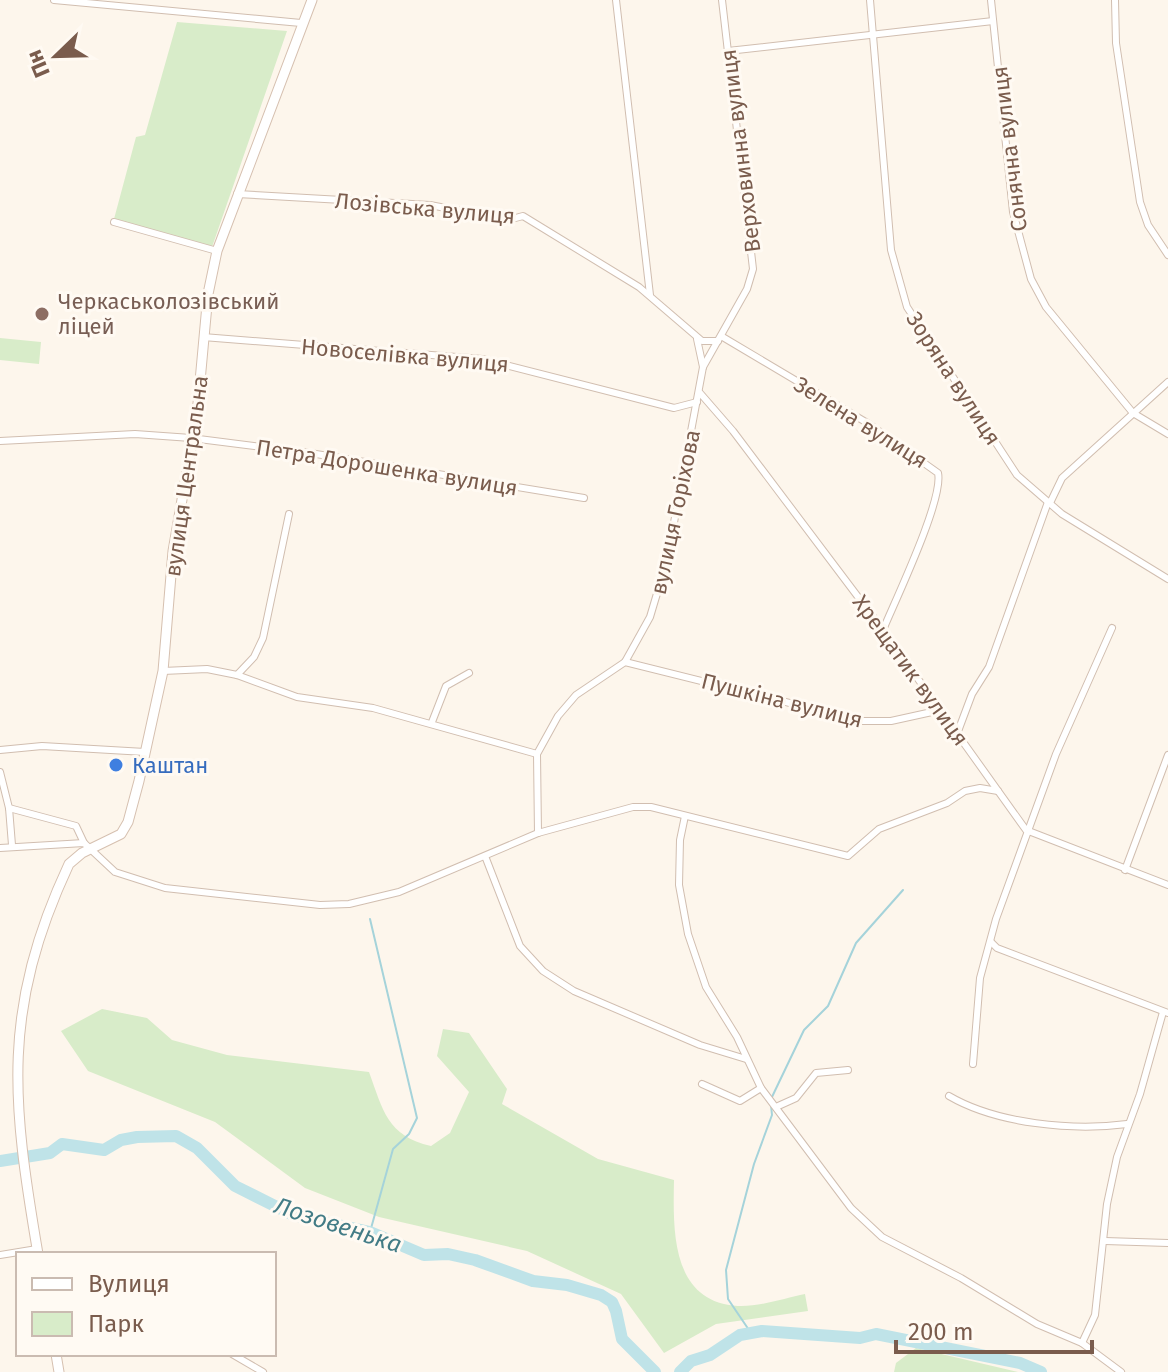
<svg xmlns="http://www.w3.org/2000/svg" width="1168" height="1372" viewBox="0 0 1168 1372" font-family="'Fira Sans',sans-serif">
	<rect width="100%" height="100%" fill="#fdf6ec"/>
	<g fill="#d8ecc9">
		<path d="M177,22L287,31L212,247L114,219L136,137L145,135Z"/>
		<path d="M0,338L41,342L39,364L0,360Z"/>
		<path d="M102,1009L147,1018L172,1040L227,1055L369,1072C383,1110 387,1136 431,1146L450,1133L469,1092L437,1056L443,1029L469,1033L507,1089L502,1104L598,1159L674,1180C673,1231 671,1302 738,1306C759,1307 785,1298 805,1294L808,1311L716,1324L664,1353L621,1294L527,1251L379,1217L305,1188L215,1122L88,1071L61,1031Z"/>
		<path d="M916,1348L1018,1372H894L896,1363Z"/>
	</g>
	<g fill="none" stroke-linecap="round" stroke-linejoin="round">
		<g stroke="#a5d3da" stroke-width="2">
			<path d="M370,919L417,1118L409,1134L393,1149L370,1232"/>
			<path d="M771,1099L804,1030L828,1006L856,943L903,890"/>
			<path d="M751,1333L728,1299L726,1270L754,1164L772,1115L771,1105"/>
		</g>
		<g stroke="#bfe3e8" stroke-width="12">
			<path d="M0,1161L50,1153L62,1144L104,1150L121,1140L137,1137L176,1136L197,1148L235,1186L293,1215L370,1232L424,1255L448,1254L475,1260L533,1281L567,1285L601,1295L612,1302L616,1311L622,1339L655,1372"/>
			<path d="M680,1372L691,1361L710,1355L740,1335L762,1331L860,1338L876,1334L1020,1363L1041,1372"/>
		</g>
		<defs>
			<g id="street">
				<path d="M54,0L301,23"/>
				<path d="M616,0L650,295"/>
				<path d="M870,0L891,250L907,307L1017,475L1062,514L1168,579"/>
				<path d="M991,0L1013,212L1031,279L1046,307L1133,413L1168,434"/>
				<path d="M1115,0L1116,43L1140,202L1148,225L1168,255"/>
				<path d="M728,51L993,21"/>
				<path d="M237,194L430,205L508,220L523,216L639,287L702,341H718"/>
				<path d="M114,222L217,251"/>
				<path d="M721,336L869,424L938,473C944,499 895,601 883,630"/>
				<path d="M203,337L482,359L674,408L697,402"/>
				<path d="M697,339L703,367"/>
				<path d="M700,393L733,431L883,630L1026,830L1168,885"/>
				<path d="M0,441L135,434L191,438L310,453L584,498"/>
				<path d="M1050,503L1062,478L1168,382"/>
				<path d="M625,662L862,721H891L941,710"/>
				<path d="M163,671L207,669L237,675L297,697L373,708L537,754"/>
				<path d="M237,675L254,657L263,638L289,514"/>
				<path d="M432,722L446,686L469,673"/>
				<path d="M957,734L972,694L989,667L1048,502"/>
				<path d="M0,750L42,746L145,752"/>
				<path d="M0,772L9,808L12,845"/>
				<path d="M9,808L76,826L84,843"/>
				<path d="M685,816L680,840L679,885L688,934L706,987L737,1037L761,1088L851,1208L882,1237L961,1278L1037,1324L1082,1343L1121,1372"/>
				<path d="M538,833L537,754L558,716L576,695L625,662L650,617L667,560L703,367L747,289L753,269L722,0"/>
				<path d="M0,848L84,843L115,872L165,888L320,905L349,904L399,892L538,833L633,807H651L848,856L879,829L947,803L965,791L980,788L998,791"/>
				<path d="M485,856L520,946L543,971L574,991L700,1045L746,1059"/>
				<path d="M1125,870L1168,755"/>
				<path d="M991,942L997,948L1168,1013"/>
				<path d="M973,1064L980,978L996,919L1056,754L1112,628"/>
				<path d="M702,1084L740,1101L761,1088"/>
				<path d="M949,1096C997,1124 1073,1131 1127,1124"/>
				<path d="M776,1107L796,1098L816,1073L848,1070"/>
				<path d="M1105,1241L1168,1243"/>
				<path d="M0,1255L37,1249"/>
				<path d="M1082,1343L1095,1315L1107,1204L1117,1157L1140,1094L1163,1012"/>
				<path d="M232,1354L263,1372"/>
			</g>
			<g id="secondary">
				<path d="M38,1254C12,1101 1,1010 69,864L82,853L121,834L128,822L139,781L163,671L173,551L197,414L208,294L217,251L312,0"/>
				<path d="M56,1354L59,1372"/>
			</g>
		</defs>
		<use href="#street" stroke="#d1beb0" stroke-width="8"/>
		<use href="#secondary" stroke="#d6c0b0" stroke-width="11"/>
		<use href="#street" stroke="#fff" stroke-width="6"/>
		<use href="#secondary" stroke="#fff" stroke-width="9"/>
	</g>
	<circle fill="#8d6e63" stroke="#fffaf3" stroke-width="3" cx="42" cy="314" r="8"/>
	<circle fill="#3f7fe0" stroke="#fffaf3" stroke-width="3" cx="116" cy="765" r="8"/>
	<g text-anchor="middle" stroke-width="6" stroke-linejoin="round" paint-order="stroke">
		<g font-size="22" fill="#7a5c4d" stroke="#fffaf3">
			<text transform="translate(1009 149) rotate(-97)" y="8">Сонячна вулиця</text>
			<text transform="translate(740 151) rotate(-97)" y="8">Верховинна вулиця</text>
			<text transform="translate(425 208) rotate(5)" y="8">Лозівська вулиця</text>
			<text transform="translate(405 355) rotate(5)" y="8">Новоселівка вулиця</text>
			<text transform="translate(954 378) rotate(57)" y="8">Зоряна вулиця</text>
			<text transform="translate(861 422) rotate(32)" y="8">Зелена вулиця</text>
			<text transform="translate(387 467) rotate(9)" y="8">Петра Дорошенка вулиця</text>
			<text transform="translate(186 476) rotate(-82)" y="8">вулиця Центральна</text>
			<text transform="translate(675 512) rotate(-78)" y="8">вулиця Горіхова</text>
			<text transform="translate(911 670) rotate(54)" y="8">Хрещатик вулиця</text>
			<text transform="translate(782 700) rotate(14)" y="8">Пушкіна вулиця</text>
		</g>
		<g font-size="22" fill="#785e54" stroke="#fffaf3" text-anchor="start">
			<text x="58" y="309">Черкаськолозівський<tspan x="58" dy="25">ліцей</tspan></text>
		</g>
		<g font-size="22" fill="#366cbe" stroke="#fffaf3" text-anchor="start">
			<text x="132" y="773">Каштан</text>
		</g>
		<g font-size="24" font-style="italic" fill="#437c86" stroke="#fffaf3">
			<text transform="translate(338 1225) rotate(18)" y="8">Лозовенька</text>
		</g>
	</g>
	<rect x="16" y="1252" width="260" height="104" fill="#fffaf3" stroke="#cabbb1" stroke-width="2"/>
	<rect x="32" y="1278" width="40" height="12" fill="#ffffff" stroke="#cabbb1" stroke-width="2"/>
	<text x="88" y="1292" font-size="24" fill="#7a5c4d">Вулиця</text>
	<rect x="32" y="1312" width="40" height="24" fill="#d8ecc9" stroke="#cabbb1" stroke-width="2"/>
	<text x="88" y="1332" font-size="24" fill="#7a5c4d">Парк</text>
	<g transform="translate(56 56) rotate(247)" stroke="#fffaf3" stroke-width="6" paint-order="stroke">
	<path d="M0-6L14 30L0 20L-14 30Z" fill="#7a5c4d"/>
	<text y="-12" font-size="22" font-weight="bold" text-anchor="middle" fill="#7a5c4d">Пн</text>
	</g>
	<path d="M896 1340v12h196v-12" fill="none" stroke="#7a5c4d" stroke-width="4"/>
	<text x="908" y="1340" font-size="24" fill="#7a5c4d" stroke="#fffaf3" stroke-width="6" paint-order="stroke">200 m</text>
</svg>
